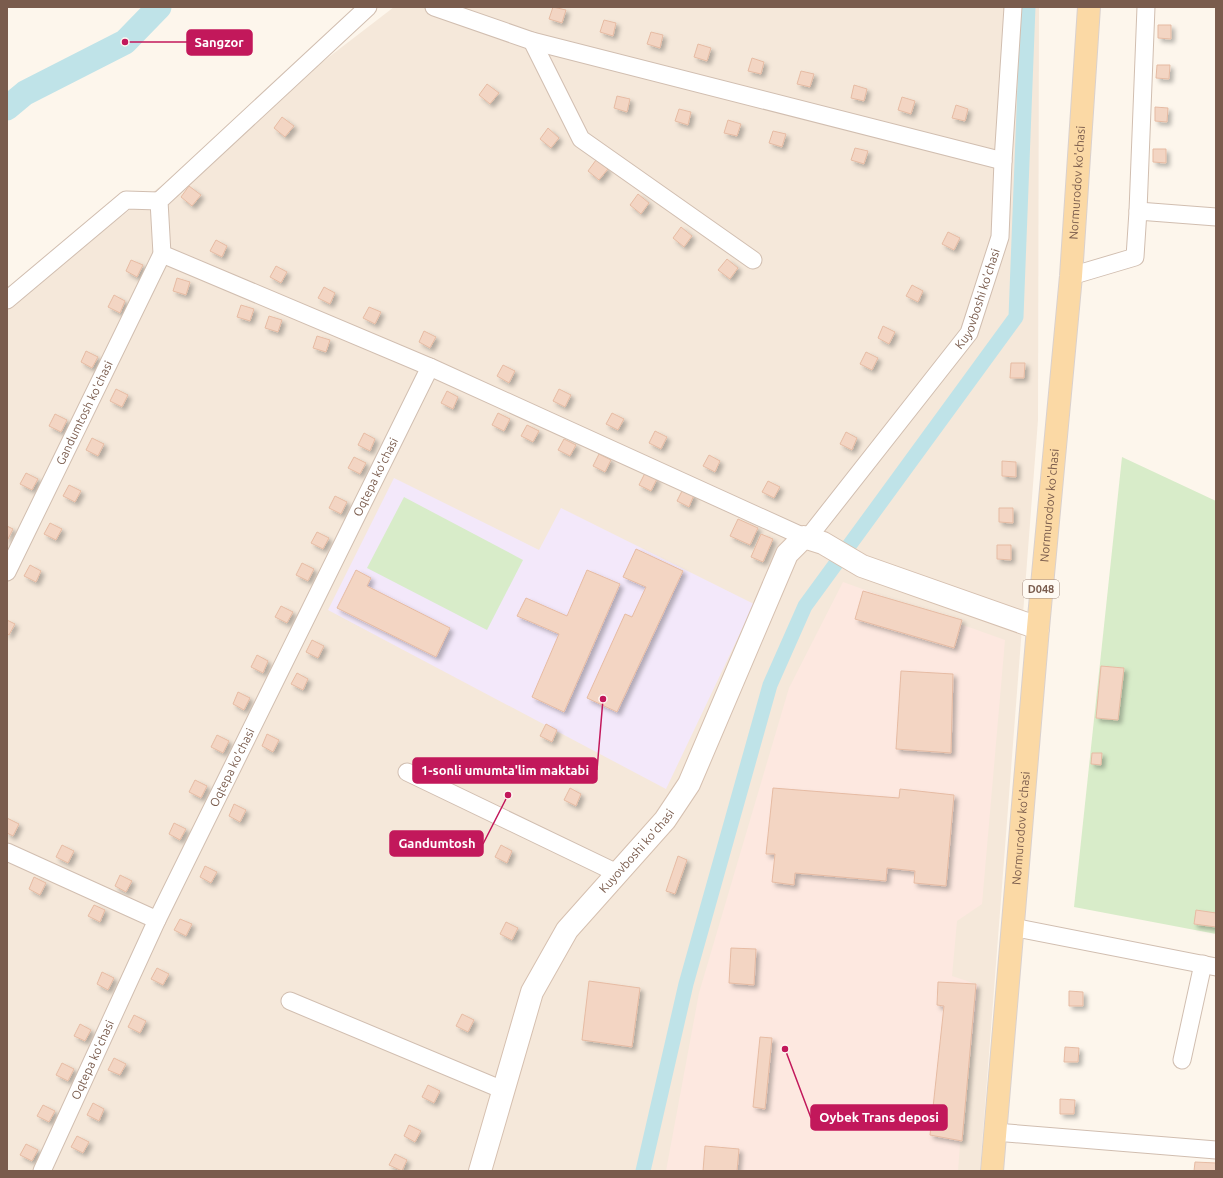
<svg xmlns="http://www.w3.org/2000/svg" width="1223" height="1178" viewBox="0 0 1223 1178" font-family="Ubuntu,sans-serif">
	<defs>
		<filter id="shadow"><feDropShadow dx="3.5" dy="3.5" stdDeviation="2" flood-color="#0004"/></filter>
	</defs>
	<rect width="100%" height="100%" fill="#fdf6ec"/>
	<path fill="#f5e8da" d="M394,7H1039L1038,420L980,1171H7V304Z"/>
	<path fill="#fde8e0" d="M843,582L1005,640L982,904L957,921L952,976L979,985L961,1131L958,1171H666L699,993L789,688Z"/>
	<path fill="#f3e8fa" d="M394,478L539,550L561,508L754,604L666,789L328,610Z"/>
	<g fill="#d8ecc9">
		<path d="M1122,457L1216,501V934L1074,907Z"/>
		<path d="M404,497L523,560L487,630L367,568Z"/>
	</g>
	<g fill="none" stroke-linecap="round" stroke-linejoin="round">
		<path stroke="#bfe3e8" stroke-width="15" d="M643,1171L686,984L770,685L805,606L1016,317L1028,7"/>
		<path stroke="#bfe3e8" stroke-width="25" d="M7,108L25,93L125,42L159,7"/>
	</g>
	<g fill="#f3d5c3" stroke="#e6bba3" filter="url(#shadow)">
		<path d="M553,7L566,10L562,23L549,19Z"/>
		<path d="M604,20L616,23L613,36L600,32Z"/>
		<path d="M1158,25H1171V39L1158,38Z"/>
		<path d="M651,32L663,35L660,48L647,44Z"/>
		<path d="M698,44L711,48L707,61L694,57Z"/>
		<path d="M752,58L764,62L761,74L748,71Z"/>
		<path d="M1157,65H1170L1169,79L1156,78Z"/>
		<path d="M801,71L814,74L810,87L797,84Z"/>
		<path d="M487,84L499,93L490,104L479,95Z"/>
		<path d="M854,85L867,89L864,101L851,98Z"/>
		<path d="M617,96L630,99L627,112L614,108Z"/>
		<path d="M902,97L915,101L911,114L898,110Z"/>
		<path d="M956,105L968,109L965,121L952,118Z"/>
		<path d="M1155,107L1168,108L1167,122L1155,121Z"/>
		<path d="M679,109L691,112L688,125L675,121Z"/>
		<path d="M282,117L294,126L285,137L274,128Z"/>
		<path d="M728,120L741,124L737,136L724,133Z"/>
		<path d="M548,128L559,138L551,148L540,139Z"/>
		<path d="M773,131L786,134L782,147L769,143Z"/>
		<path d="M855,148L868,151L864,164L851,160Z"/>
		<path d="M1153,149H1166V163L1153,162Z"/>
		<path d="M596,160L608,169L599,180L588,171Z"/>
		<path d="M189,186L201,195L192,206L181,197Z"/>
		<path d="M638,194L649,203L641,214L630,205Z"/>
		<path d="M681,227L692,236L684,247L673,238Z"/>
		<path d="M948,232L960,238L954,250L942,244Z"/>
		<path d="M216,240L227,246L222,257L210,251Z"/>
		<path d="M727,259L738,268L730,279L718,270Z"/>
		<path d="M131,260L143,265L137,277L126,271Z"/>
		<path d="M276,266L287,272L281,283L270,277Z"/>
		<path d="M177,278L190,282L186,295L173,291Z"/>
		<path d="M912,285L923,291L918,302L906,296Z"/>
		<path d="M324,287L335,293L330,304L318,298Z"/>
		<path d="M114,295L125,301L120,313L108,307Z"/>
		<path d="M241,305L254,309L250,321L237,317Z"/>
		<path d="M369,307L381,312L375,324L363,318Z"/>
		<path d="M269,316L282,320L278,332L265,328Z"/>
		<path d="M883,326L895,332L889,344L878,338Z"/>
		<path d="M424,331L436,337L430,348L419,342Z"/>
		<path d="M317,336L330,340L326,352L313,348Z"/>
		<path d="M86,351L98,357L92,368L81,362Z"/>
		<path d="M866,352L878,358L872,370L860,364Z"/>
		<path d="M1011,363H1025L1024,378H1010Z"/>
		<path d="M503,365L515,371L509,383L497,376Z"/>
		<path d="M116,389L128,395L122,407L110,401Z"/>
		<path d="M559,389L571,395L565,407L553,401Z"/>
		<path d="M447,391L458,397L453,409L441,403Z"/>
		<path d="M498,413L510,419L504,431L492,425Z"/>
		<path d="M612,413L624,419L618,430L606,424Z"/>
		<path d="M55,414L67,420L61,432L49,426Z"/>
		<path d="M527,425L539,431L533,442L521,436Z"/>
		<path d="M655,431L667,437L661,449L649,443Z"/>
		<path d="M846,432L857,438L852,450L840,444Z"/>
		<path d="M364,433L375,439L370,451L358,445Z"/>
		<path d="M92,438L104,444L98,456L86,450Z"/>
		<path d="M564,439L576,445L570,456L558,450Z"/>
		<path d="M599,454L611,460L605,472L593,466Z"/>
		<path d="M709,455L720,461L715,472L703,466Z"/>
		<path d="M354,457L366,463L360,474L348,468Z"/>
		<path d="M1002,461L1016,462V477L1002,476Z"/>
		<path d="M26,473L38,479L32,490L20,484Z"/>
		<path d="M645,473L657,479L651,491L639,485Z"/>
		<path d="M768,481L780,487L774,498L762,492Z"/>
		<path d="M69,485L81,491L75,502L63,496Z"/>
		<path d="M683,489L694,495L689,507L677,501Z"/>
		<path d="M335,496L347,502L341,514L329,508Z"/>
		<path d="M999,508H1013V523L999,522Z"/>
		<path d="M738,519L758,528L750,545L730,536Z"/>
		<path d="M50,523L62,529L56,540L44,534Z"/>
		<path d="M7,526L13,529L7,541Z"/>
		<path d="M317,532L329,538L323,549L311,543Z"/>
		<path d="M761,534L773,539L763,562L751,557Z"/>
		<path d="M997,545H1011V560L997,559Z"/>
		<path d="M636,549L683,571L617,712L587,698L625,614L632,617L646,587L623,577Z"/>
		<path d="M302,563L314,569L308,581L296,575Z"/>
		<path d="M30,565L41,571L36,582L24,576Z"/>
		<path d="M356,570L371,578L367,586L450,628L436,657L337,608Z"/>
		<path d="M587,570L620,584L564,712L532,697L559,634L517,616L526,598L567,616Z"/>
		<path d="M863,591L962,620L954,648L855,619Z"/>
		<path d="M281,606L293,612L287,623L275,617Z"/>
		<path d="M7,620L15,624L9,635L7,634Z"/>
		<path d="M312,640L324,646L318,658L306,652Z"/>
		<path d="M257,655L268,661L263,673L251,667Z"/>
		<path d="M1101,666L1124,668L1118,720L1096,718Z"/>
		<path d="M901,671L953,674L951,753L896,749Z"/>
		<path d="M297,673L308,679L303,690L291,684Z"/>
		<path d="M238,692L250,698L244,710L233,704Z"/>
		<path d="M546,724L557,730L552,742L540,736Z"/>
		<path d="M267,734L279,740L273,752L262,746Z"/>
		<path d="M217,735L229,741L223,753L211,747Z"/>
		<path d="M1092,753H1102L1101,765L1091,764Z"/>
		<path d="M195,780L207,786L201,798L189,792Z"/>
		<path d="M570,788L581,794L576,806L564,800Z"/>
		<path d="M773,788L899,798L900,789L954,795L946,886L914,883L915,871L887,868L886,881L795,873L794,885L772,882L775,854H766Z"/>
		<path d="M234,804L246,810L240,822L229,816Z"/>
		<path d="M7,818L19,824L13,836L7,833Z"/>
		<path d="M174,823L186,829L180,840L169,834Z"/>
		<path d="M62,845L74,851L68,863L56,857Z"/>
		<path d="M501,845L512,851L507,863L495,857Z"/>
		<path d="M678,856L687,860L675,894L666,891Z"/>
		<path d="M205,866L217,872L211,883L200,877Z"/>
		<path d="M120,875L132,881L126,892L115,886Z"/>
		<path d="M34,877L46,883L40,895L29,889Z"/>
		<path d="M94,905L105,910L100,922L88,916Z"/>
		<path d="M1196,910L1216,913V927L1194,924Z"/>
		<path d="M180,919L192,924L186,936L174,930Z"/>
		<path d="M506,922L518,928L512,940L500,934Z"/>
		<path d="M731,948L756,949L754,985L729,983Z"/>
		<path d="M157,968L169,974L163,985L151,979Z"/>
		<path d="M102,972L114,978L108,990L97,984Z"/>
		<path d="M589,981L640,988L632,1047L582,1040Z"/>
		<path d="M938,982L976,984L962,1141L930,1135L944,1006L937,1005Z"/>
		<path d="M1069,991L1083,992V1006H1069Z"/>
		<path d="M462,1014L474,1020L468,1032L456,1026Z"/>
		<path d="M134,1015L146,1021L140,1033L128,1027Z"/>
		<path d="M80,1024L91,1030L85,1041L74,1036Z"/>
		<path d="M760,1037L772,1038L765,1109L753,1107Z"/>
		<path d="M1065,1047L1079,1048L1078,1062H1064Z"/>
		<path d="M114,1058L126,1064L120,1075L108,1070Z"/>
		<path d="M62,1063L74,1069L68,1081L56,1075Z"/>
		<path d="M428,1085L440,1091L434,1103L422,1097Z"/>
		<path d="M1060,1099L1075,1100L1074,1114H1060Z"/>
		<path d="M93,1103L104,1109L99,1121L87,1115Z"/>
		<path d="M43,1105L55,1111L49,1122L37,1116Z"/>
		<path d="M409,1125L421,1131L415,1142L404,1136Z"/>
		<path d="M77,1136L89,1142L83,1153L71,1147Z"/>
		<path d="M26,1144L38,1150L32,1161L20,1155Z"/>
		<path d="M705,1146L739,1149L737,1171H703Z"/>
		<path d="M395,1154L407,1160L402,1171L389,1165Z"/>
		<path d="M1195,1162L1216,1163V1171H1194Z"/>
	</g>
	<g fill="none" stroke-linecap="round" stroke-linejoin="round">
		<defs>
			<g id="minor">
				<path d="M434,7L532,41L1003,161"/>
				<path d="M532,41L581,139L753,260"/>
				<path d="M1138,211L1146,7"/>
				<path d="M162,254L430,367L804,537"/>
				<path d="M1071,276L1135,257L1138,211L1216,217"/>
				<path d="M7,300L126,200L159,201"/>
				<path id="s1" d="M807,539L969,333L1000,237L1003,161L1013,7"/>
				<path id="s2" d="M7,572L162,254L159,201L368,7"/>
				<path d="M407,772L617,873"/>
				<path d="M7,852L157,920"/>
				<path d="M1012,927L1216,967"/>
				<path d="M290,1001L503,1090"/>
				<path d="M1182,1060L1203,964"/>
				<path d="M995,1132L1216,1150"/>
				<path id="s3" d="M42,1171L157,920L430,367"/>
			</g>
			<g id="secondary">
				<path id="s4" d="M480,1171L532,992L567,930L665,820L689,784L787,554L804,537L823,543L862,566L1038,628"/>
			</g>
			<g id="primary">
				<path id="s5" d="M992,1171L1038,628L1071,276L1089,7"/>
			</g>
		</defs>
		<use href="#minor" stroke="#d1beb0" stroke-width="19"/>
		<use href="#secondary" stroke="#d6c0b0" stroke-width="24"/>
		<use href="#primary" stroke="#dad1cd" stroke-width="24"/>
		<use href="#minor" stroke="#fff" stroke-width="17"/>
		<use href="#secondary" stroke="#fff" stroke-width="22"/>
		<use href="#primary" stroke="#fbd9a5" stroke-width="22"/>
	</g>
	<g text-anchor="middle" stroke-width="3" stroke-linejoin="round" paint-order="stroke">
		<rect fill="#fffaf3" stroke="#a28b7f" stroke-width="1" x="1023" y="580" width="36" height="18" rx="3"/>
		<g font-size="11" font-weight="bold" fill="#7a5c4d">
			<text x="1041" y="593">D048</text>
		</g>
		<g font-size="12" fill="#7a5c4d" stroke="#fffaf3">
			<text dy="4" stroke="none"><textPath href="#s5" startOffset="992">Normurodov ko'chasi</textPath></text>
			<text dy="4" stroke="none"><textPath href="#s1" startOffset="297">Kuyovboshi ko'chasi</textPath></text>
			<text dy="4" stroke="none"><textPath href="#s2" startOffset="177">Gandumtosh ko'chasi</textPath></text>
			<text dy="4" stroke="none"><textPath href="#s3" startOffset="770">Oqtepa ko'chasi</textPath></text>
			<text dy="4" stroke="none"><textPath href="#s5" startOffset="668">Normurodov ko'chasi</textPath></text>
			<text dy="4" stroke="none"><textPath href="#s3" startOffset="446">Oqtepa ko'chasi</textPath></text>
			<text dy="4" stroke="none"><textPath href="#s5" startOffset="344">Normurodov ko'chasi</textPath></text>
			<text dy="4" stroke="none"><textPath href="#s4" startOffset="363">Kuyovboshi ko'chasi</textPath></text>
			<text dy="4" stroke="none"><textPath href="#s3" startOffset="122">Oqtepa ko'chasi</textPath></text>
		</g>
	</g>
	<path fill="none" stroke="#c2185b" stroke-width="1.5" d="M125 42L187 42M603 699L597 770M508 795L483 844M785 1049L811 1118"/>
	<g fill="#c2185b" stroke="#fffaf3" stroke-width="1.5">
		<circle cx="125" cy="42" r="4"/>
		<circle cx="603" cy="699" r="4"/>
		<circle cx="508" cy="795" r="4"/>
		<circle cx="785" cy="1049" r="4"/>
	</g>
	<g fill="#c2185b" stroke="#c2185b" stroke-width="1.5">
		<rect x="187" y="30" width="65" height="25" rx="4"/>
		<rect x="413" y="758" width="184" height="25" rx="4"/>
		<rect x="390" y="831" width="93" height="25" rx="4"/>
		<rect x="811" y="1105" width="136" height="25" rx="4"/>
	</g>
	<g font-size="13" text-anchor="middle" font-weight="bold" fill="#fff">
		<text x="219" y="47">Sangzor</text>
		<text x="505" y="775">1-sonli umumta'lim maktabi</text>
		<text x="437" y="848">Gandumtosh</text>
		<text x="879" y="1122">Oybek Trans deposi</text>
	</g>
	<rect width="1223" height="1178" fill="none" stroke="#7a5c4d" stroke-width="16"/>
</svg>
